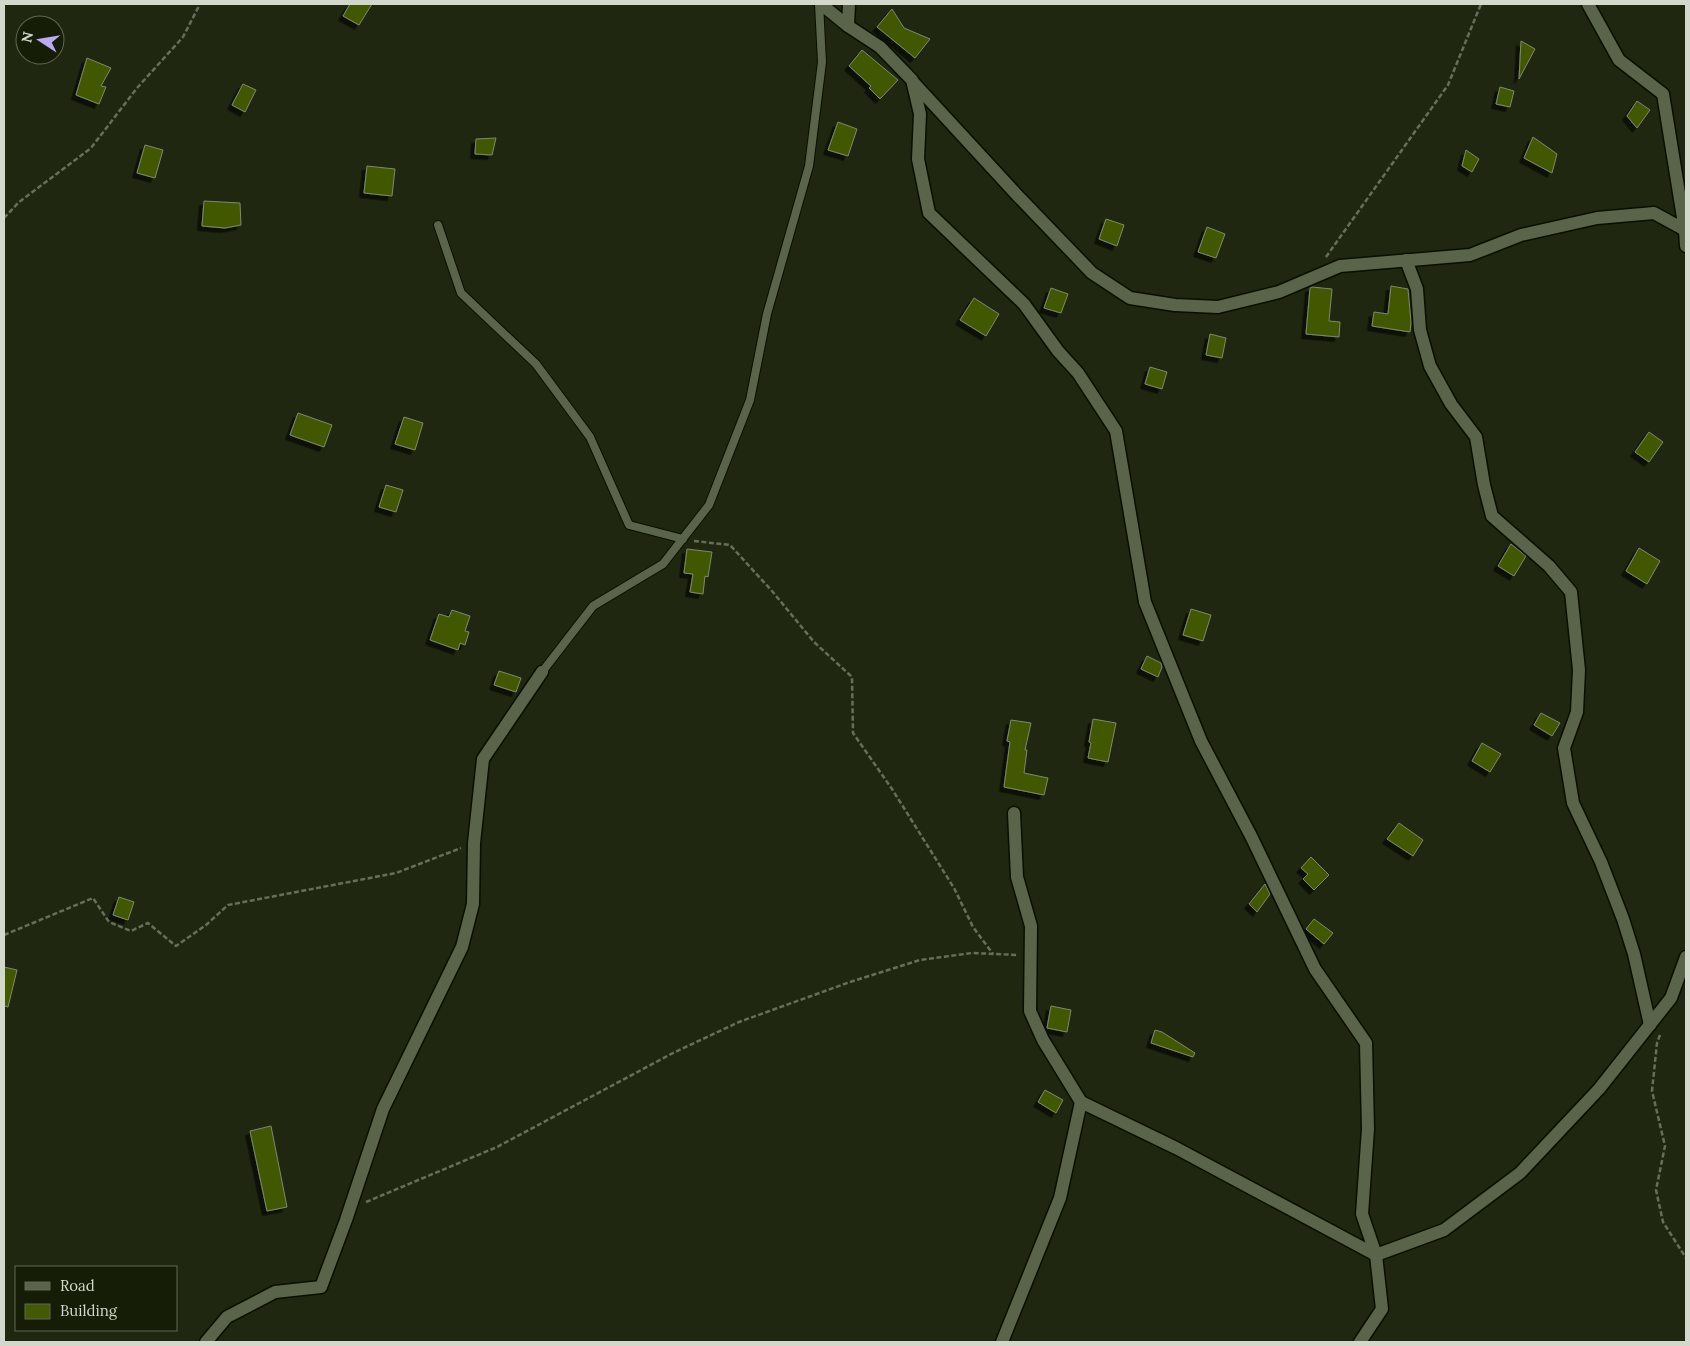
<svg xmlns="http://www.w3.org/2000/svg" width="1690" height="1346" viewBox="0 0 1690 1346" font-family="Lora,serif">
	<defs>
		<filter id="shadow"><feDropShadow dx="-4.5" dy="4.5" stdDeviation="0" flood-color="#0009"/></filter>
	</defs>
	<rect width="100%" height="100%" fill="#1f2710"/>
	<g fill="#435903" stroke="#7e886e" filter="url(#shadow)">
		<path d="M350,4H372L359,25L343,16Z"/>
		<path d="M892,9L904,28L930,39L915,58L877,27Z"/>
		<path d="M1521,41L1535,49L1519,79Z"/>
		<path d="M862,50L898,80L880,99L869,88L871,86L849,66Z"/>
		<path d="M87,58L111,68L101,86L106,87L99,104L76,95Z"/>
		<path d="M243,84L256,90L245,112L232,105Z"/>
		<path d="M1500,87L1514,91L1510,107L1496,104Z"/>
		<path d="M1637,101L1650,110L1637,128L1627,116Z"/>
		<path d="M838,122L857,129L848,156L828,150Z"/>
		<path d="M1533,137L1557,154L1552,173L1524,158Z"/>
		<path d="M496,138L492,155L475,154L476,139Z"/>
		<path d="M145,145L163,150L155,178L137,173Z"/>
		<path d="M1466,150L1479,159L1472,172L1462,166Z"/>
		<path d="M367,166L395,169L392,196L364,193Z"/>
		<path d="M204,201L240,203L241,225L225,228L202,226Z"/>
		<path d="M1106,219L1124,225L1117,246L1099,239Z"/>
		<path d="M1207,227L1225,234L1216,258L1198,252Z"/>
		<path d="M1391,286L1408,289L1411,322L1410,332L1372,326L1374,312L1388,314Z"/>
		<path d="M1312,287L1332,289L1329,321L1340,322L1339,337L1306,334L1310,288Z"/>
		<path d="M1051,288L1068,294L1061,313L1044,308Z"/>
		<path d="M974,298L999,314L986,336L960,320Z"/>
		<path d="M1210,334L1226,338L1222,358L1206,355Z"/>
		<path d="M1150,367L1167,372L1162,389L1145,384Z"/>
		<path d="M298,413L332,425L324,447L290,435Z"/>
		<path d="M404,417L423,423L415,450L395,444Z"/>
		<path d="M1649,432L1663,442L1649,462L1635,452Z"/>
		<path d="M386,485L403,490L396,512L379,507Z"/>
		<path d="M1511,544L1526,556L1514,576L1498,566Z"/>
		<path d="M1639,548L1660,561L1647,584L1626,571Z"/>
		<path d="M687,549L712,552L708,577L705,576L703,594L690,592L693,574L684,573Z"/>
		<path d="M1191,609L1211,615L1203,641L1183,635Z"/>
		<path d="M452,610L470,616L465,631L469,632L465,645L460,643L458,650L430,640L439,614L449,617Z"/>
		<path d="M1147,656L1161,663L1162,667L1158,677L1141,669Z"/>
		<path d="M499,671L521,678L516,692L494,685Z"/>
		<path d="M1541,713L1560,723L1552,736L1534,725Z"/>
		<path d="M1093,719L1116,723L1108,762L1088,758L1091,743L1089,742Z"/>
		<path d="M1011,720L1031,723L1025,750H1027L1024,773L1048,778L1044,795L1004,787L1010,742L1007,741Z"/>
		<path d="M1482,743L1501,754L1490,772L1472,761Z"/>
		<path d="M1399,823L1423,840L1413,856L1387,839Z"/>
		<path d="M1311,857L1329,875L1314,890L1303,879L1308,874L1301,868Z"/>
		<path d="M1265,884L1270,894L1257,912L1249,904Z"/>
		<path d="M119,897L134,902L128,920L113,915Z"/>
		<path d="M1314,919L1333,933L1324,944L1306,929Z"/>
		<path d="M4,967L17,970L8,1007L4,1006Z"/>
		<path d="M1051,1006L1071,1010L1067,1032L1047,1028Z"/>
		<path d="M1155,1030L1162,1032L1195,1053L1193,1057L1151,1043Z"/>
		<path d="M1045,1090L1063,1100L1056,1113L1038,1102Z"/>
		<path d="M271,1126L287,1207L267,1211L250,1131Z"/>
	</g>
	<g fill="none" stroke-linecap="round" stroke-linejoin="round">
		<defs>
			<g id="service">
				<path d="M438,225L461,293L536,364L590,437L629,525L683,539"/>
				<path d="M542,672L593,606L663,564L709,505L750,400L767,314L809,166L822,62L819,4"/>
			</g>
			<g id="minor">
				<path d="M821,4L848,26L880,47L912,80L920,114L918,159L929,213L1024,304L1058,351L1078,373L1116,431L1145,602L1201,741L1251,836L1315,969L1366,1043L1368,1129L1362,1214L1376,1255L1176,1148L1081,1102L1060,1198L1002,1342"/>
				<path d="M848,26L849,4"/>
				<path d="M913,82L1017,195L1092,273L1130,298L1175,305L1218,307L1279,292L1340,266L1470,255L1521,235L1597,218L1654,213L1685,230L1663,94L1619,60L1588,4"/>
				<path d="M1685,230L1686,246"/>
				<path d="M1406,260L1417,289L1420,330L1430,366L1451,404L1476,437L1484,485L1492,516L1549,566L1571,592L1579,670L1577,712L1564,748L1573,803L1601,862L1623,919L1634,954L1650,1025"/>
				<path d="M1014,813L1017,877L1031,926L1030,1011L1043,1040L1081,1102"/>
				<path d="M206,1342L227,1317L275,1292L321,1287L346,1220L383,1109L462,947L473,904L474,843L483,759L542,672"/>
				<path d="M1360,1342L1382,1309L1376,1255L1444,1230L1520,1173L1599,1089L1671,998L1686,957"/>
			</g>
		</defs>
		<use href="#service" stroke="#090f00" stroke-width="10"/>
		<use href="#minor" stroke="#090f00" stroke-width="15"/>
		<g stroke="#676e5b" stroke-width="2.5" stroke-dasharray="5 2.5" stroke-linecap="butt">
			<path d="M4,218L19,202L91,148L137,88L183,37L200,4"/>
			<path d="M1326,257L1448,85L1481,4"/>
			<path d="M694,541L730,545L772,591L814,642L852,677L853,733L892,789L954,888L973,927L993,954"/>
			<path d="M4,935L93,898L109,922L131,931L148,923L176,946L206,925L228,905L396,873L461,848"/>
			<path d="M1660,1035L1657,1043L1652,1091L1665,1146L1656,1190L1663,1222L1686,1258"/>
			<path d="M366,1202L497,1147L673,1053L739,1022L850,982L920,960L972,953L1018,955"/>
		</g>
		<use href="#service" stroke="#5a644a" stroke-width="8"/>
		<use href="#minor" stroke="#5a644a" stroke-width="12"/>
	</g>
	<rect width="1690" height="1346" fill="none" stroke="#d2d8ca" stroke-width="10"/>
	<rect x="15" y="1266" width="162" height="65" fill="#151d06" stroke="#616854"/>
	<rect x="25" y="1282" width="25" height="8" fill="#5a644a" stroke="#616854"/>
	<text x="60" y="1291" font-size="15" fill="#d2d8ca">Road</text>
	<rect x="25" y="1304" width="25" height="15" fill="#435903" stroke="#616854"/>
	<text x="60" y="1316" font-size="15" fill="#d2d8ca">Building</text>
	<g transform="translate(40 40) rotate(282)"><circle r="24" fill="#151d06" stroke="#616854"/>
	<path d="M0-4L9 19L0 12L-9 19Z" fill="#bbaaf6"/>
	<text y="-8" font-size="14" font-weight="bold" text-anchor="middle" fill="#d2d8ca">N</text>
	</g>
</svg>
